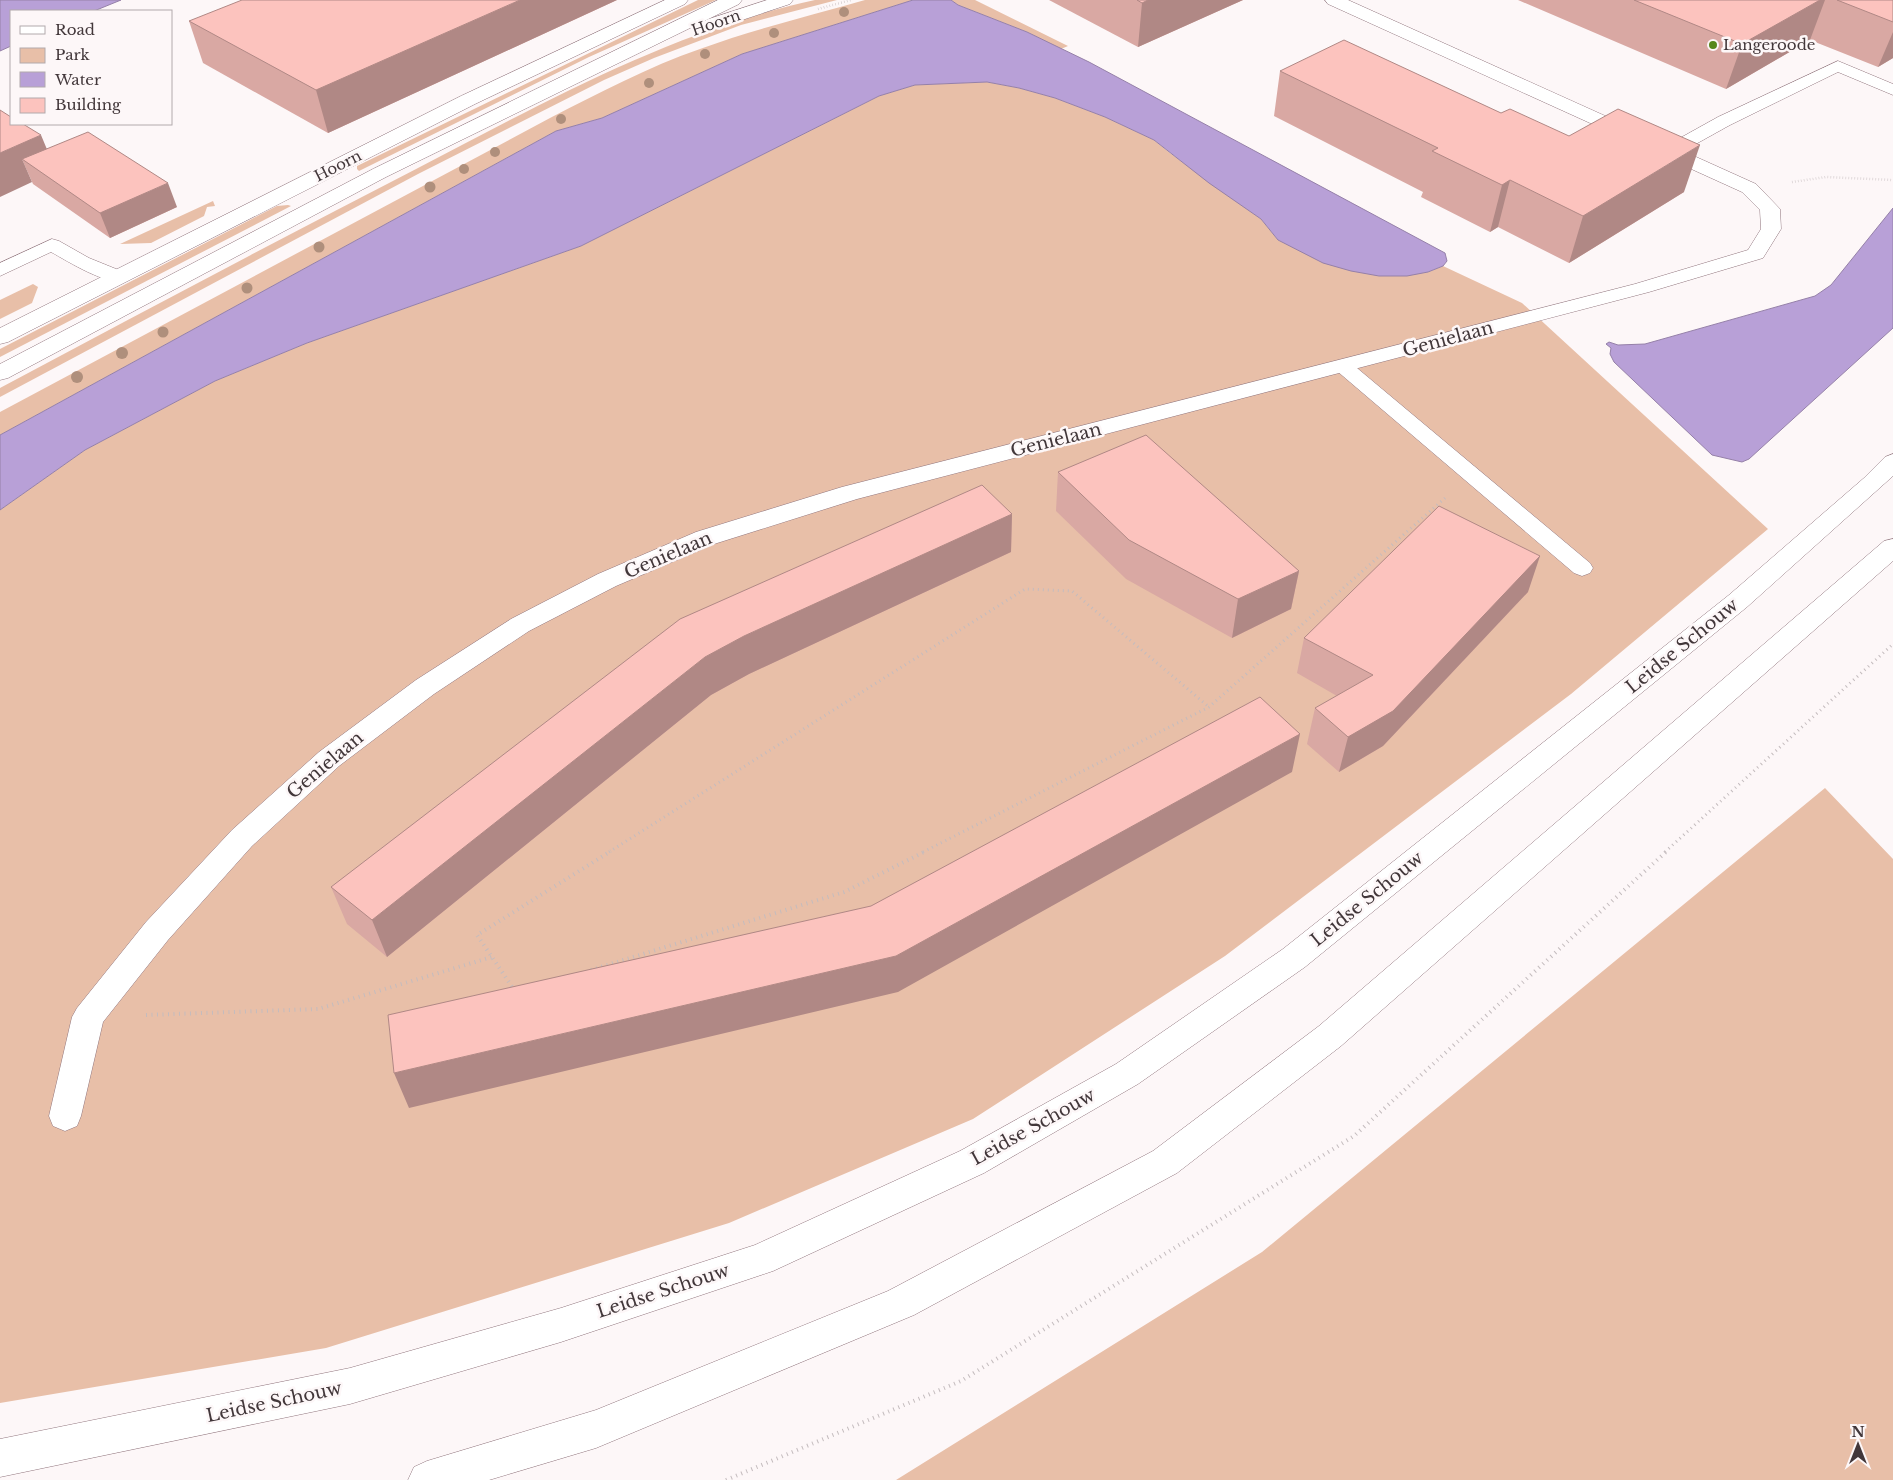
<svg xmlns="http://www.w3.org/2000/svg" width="1893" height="1480" viewBox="0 0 1893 1480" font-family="'Libre Baskerville',serif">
	<rect width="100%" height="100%" fill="#fdf7f8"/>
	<g fill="#e8bfa8">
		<path d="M698,0H716L589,57L359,171L357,169V166Z"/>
		<path d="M815,0H837L741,25L654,58L604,80L418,174L0,397V388C139,314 278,240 418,168C545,102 674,30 815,0Z"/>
		<path d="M865,0H913L742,54L602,118L556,131L0,435V412L550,118C599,93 648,67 700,49C754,29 810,16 865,0Z"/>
		<path d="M951,0H975L1068,46L1061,49L1027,32L958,5Z"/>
		<path d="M987,82L1019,88L1055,98L1105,117L1154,140L1170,153L1261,219L1278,240L1379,276L1428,272L1443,266L1522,303L1768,529L1571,694L1225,956L973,1119L729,1223L326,1348L0,1403V510L85,450L215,381L307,343L581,246L879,96L915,85Z"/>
		<path d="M213,201L215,206L207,207L204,216L151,243L120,244Z"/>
		<path d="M288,205L291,206L0,357V349L277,206Z"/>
		<path d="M33,284L38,287L32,303L0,319V300Z"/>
		<path d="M1825,788L1893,859V1480H896L1262,1252Z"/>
	</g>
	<g fill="#b8a0d7" stroke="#9580a8">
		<path d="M0,0H121L94,11H11V46L0,51Z"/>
		<path d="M913,0H951L958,5L1027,32L1089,62L1445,253L1447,261L1443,266L1428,272L1407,276H1379L1351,271L1323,263L1278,240L1261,219L1209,183L1154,140L1105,117L1055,98L1019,88L987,82L915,85L879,96L581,246L307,343L215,381L85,450L0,510V435L556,131L602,118L742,54Z"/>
		<path d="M1893,208V328L1749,459L1742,462L1712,455L1614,362L1610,354L1611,348L1606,344L1609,342L1618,345L1645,344L1815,296L1831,285Z"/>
	</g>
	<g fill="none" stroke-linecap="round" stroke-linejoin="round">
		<defs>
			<g id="lane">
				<path d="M1838,61L1893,84V95L1838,72L1730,125L1676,155L1670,156L1664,155L1661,151L1664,147L1718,117Z"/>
				<path d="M52,239L59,241L89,258L126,273L129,277L126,281C107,286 69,262 51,252L0,276V263Z"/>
				<path d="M1344,361L1351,363L1590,563L1593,568L1590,573L1582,576L1574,573L1337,371L1334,367L1337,363Z"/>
			</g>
			<g id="street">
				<path d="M665,0H688L685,4L475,104L8,342L0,344V328L461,96Z"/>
				<path d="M1325,0H1348L1756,184L1780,209L1781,229L1763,258L1649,292L857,499L714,544L616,586L529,631L434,694L339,766L252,846L168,940L103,1022L81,1116L77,1126L65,1131L53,1126L49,1116L72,1017L77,1008L146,922L232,830L319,752L416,680L511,619L598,574L696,532L842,487L1635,284L1748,250L1761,229L1760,210L1742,192L1328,4Z"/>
			</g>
			<g id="secondary">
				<path d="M1893,454V476L1747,607L1305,967L1138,1084L984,1173L773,1271L561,1342L350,1404L0,1477V1439L350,1368L561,1308L755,1245L960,1151L1116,1064L1283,949L1729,595L1864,478L1885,457Z"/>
				<path d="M1893,539V561L1341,1046L1177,1173L914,1315L596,1448L489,1480H408L414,1467L427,1461L596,1410L888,1291L1153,1151L1319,1026L1884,541Z"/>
			</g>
			<g id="primary">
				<path d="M718,0H742L739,4L386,177L8,378L0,380V364L373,169Z"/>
				<path d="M767,0H793L790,4L718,28L712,29L706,28L703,24L706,20Z"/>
			</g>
		</defs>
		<use href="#lane" stroke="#91767e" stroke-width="1"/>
		<use href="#street" stroke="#91767e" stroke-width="1"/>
		<use href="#secondary" stroke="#91767e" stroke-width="1"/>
		<use href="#primary" stroke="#91767e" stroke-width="1"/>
		<g stroke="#c4bcbe" stroke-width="2.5" stroke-dasharray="0.5 2.5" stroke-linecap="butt">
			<path d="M818,9L851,0"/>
			<path d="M1792,182L1826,177L1893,180"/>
		</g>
		<g stroke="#c4bcbe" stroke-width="3" stroke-dasharray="1 4" stroke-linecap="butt">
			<path d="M609,852L1025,589L1072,591L1209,707"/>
			<path d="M923,852L1209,707L1445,498"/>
			<path d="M1665,852L1893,644"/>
		</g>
		<g stroke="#c4bcbe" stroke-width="4" stroke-dasharray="1 4.5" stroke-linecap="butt">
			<path d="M591,970L844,892L926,851"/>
			<path d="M515,991L477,935L611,851"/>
			<path d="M146,1015L318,1009L492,957"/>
			<path d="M726,1480L961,1381L1354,1136L1667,851"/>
		</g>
		<use href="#lane" fill="#fff" fill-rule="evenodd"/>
		<use href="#street" fill="#fff" fill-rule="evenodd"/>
		<use href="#secondary" fill="#fff" fill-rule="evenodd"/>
		<use href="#primary" fill="#fff" fill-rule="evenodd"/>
	</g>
	<g fill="#af8f7c">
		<circle cx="844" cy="12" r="5"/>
		<circle cx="774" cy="33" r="5"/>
		<circle cx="705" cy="54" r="5"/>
		<circle cx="649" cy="83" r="5"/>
		<circle cx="561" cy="119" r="5"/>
		<circle cx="495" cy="152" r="5"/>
		<circle cx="464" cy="169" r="5"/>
		<circle cx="430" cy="187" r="5.5"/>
		<circle cx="319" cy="247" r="5.5"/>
		<circle cx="247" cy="288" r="5.5"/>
		<circle cx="163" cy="332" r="5.5"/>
		<circle cx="122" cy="353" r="6"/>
		<circle cx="77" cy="377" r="6"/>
	</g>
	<g fill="#d9a8a3">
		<path d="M617,0L328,133L203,63L189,21Z"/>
		<path d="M1049,0H1243L1138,47Z"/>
		<path d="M1518,0H1893V58L1878,67L1810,40L1726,89Z"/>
		<path d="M1280,71L1501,113L1684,192L1569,263L1498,227L1490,232L1421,197L1423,192L1274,116Z"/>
		<path d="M0,110L47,149L177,207L110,238L33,184Z"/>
		<path d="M1058,472L1299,571L1291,609L1232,638L1126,579L1056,511Z"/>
		<path d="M1012,514L1011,552L749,674L711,695L387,957L347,924L331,887Z"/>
		<path d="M1528,592L1383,746L1339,772L1307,744L1315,708L1337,696L1297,673L1304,638Z"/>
	</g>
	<g fill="#b08885">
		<path d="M520,0H617L328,133L316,90Z"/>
		<path d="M1148,0H1243L1138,47L1142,3Z"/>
		<path d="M1820,0H1825L1810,40L1726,89L1742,44Z"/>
		<path d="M1893,32V58L1878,67Z"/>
		<path d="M41,135L56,171L22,159L32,182L0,197V153Z"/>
		<path d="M1700,145L1684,192L1569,263L1583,216Z"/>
		<path d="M1510,180L1498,227L1490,232L1502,185Z"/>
		<path d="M168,183L177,207L110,238L100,213Z"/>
		<path d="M1012,514L1011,552L749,674L711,695L387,957L372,920L705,657L744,636Z"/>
		<path d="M1540,556L1528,592L1383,746L1339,772L1348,737Z"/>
		<path d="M1299,571L1291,609L1232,638L1238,599Z"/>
		<path d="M1300,734L1292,772L898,992L409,1108L394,1073L896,956Z"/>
	</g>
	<g fill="#fcc3be" stroke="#b08885">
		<path d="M242,0H520L316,90L189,21Z"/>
		<path d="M1137,0H1148L1142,3Z"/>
		<path d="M1634,0H1820L1742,44Z"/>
		<path d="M1837,0H1893V22Z"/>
		<path d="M1344,40L1501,113L1510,109L1569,136L1618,109L1700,145L1583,216L1510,180L1502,185L1432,151L1438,148L1280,71Z"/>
		<path d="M0,110L11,117V124H23L41,135L0,153Z"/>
		<path d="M88,132L168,183L100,213L22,159Z"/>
		<path d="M1146,435L1299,571L1238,599L1129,540L1058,472Z"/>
		<path d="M982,485L1012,514L744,636L705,657L372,920L331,887L680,619Z"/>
		<path d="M1439,506L1540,556L1393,711L1348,737L1315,708L1373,675L1304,638Z"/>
		<path d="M1260,697L1300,734L896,956L394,1073L388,1015L871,906Z"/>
	</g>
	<circle fill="#57871a" stroke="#fdf7f8" stroke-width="2" cx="1713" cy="45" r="5"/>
	<g text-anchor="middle" stroke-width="5" stroke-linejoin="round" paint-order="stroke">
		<g font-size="15" fill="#42373a" stroke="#fdf7f8">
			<text transform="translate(716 23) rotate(-19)" y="5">Hoorn</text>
			<text transform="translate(338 166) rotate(-27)" y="5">Hoorn</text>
		</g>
		<g font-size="15" fill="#42373a" stroke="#fdf7f8" text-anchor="start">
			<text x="1723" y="50">Langeroode</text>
		</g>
		<g font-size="18" fill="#42373a" stroke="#fdf7f8">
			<text transform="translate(1448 339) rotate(-15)" y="6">Genielaan</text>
			<text transform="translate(1056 440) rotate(-14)" y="6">Genielaan</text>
			<text transform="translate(668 555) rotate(-23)" y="6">Genielaan</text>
			<text transform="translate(1682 646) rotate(-39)" y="6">Leidse Schouw</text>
			<text transform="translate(325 765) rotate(-40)" y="6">Genielaan</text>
			<text transform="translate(1367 899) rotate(-39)" y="6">Leidse Schouw</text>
			<text transform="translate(1033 1127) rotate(-29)" y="6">Leidse Schouw</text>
			<text transform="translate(663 1291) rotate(-18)" y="6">Leidse Schouw</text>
			<text transform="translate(274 1402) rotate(-12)" y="6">Leidse Schouw</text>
		</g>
	</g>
	<rect x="10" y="10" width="162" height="115" fill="#fdf7f8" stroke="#b2aaac"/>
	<rect x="20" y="26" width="25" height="8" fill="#ffffff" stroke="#b2aaac"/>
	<text x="55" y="35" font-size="15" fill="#42373a">Road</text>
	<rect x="20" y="48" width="25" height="15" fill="#e8bfa8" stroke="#b2aaac"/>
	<text x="55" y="60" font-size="15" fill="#42373a">Park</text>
	<rect x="20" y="72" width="25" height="15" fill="#b8a0d7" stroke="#b2aaac"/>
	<text x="55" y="85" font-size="15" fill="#42373a">Water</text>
	<rect x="20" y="98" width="25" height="15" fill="#fcc3be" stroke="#b2aaac"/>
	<text x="55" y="110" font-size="15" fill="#42373a">Building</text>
	<g transform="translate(1858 1445)" stroke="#fdf7f8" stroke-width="4" paint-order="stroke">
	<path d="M0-4L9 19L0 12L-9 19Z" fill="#42373a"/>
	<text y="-8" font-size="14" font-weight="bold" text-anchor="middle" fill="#42373a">N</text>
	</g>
</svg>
